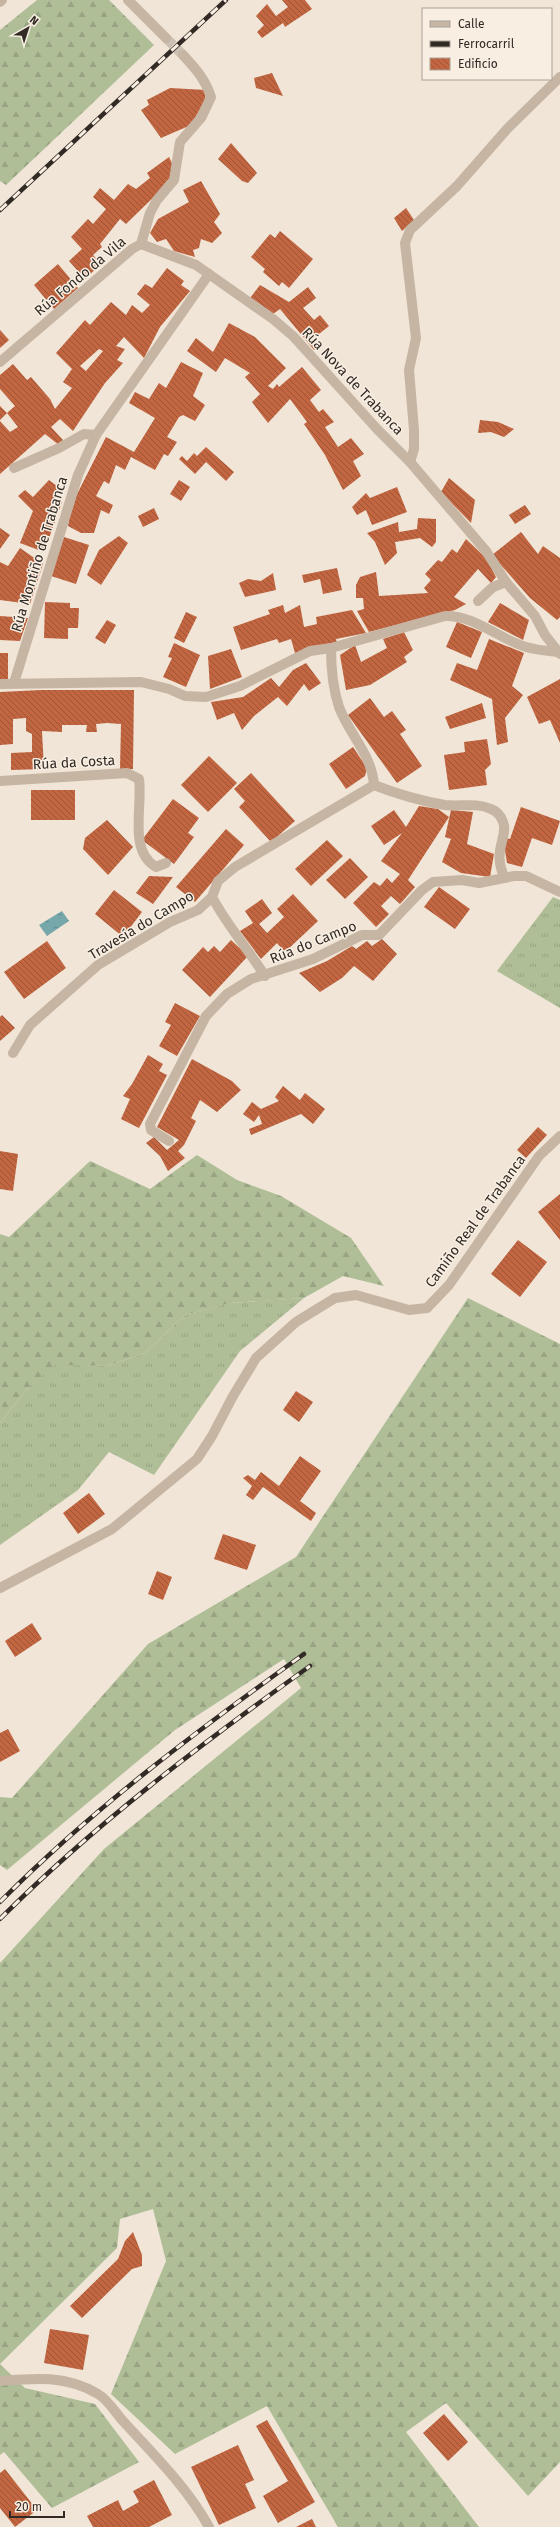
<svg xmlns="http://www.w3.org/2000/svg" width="560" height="2527" viewBox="0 0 560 2527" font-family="'Fira Sans',sans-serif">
	<defs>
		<pattern id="grass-tufts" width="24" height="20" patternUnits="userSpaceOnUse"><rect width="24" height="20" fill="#afbe97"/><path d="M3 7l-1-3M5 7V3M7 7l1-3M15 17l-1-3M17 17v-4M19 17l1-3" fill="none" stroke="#97a382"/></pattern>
		<pattern id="forest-firs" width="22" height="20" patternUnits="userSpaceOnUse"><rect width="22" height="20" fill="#afbe97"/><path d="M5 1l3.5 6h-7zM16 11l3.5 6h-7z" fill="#97a382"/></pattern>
		<pattern id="water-ripples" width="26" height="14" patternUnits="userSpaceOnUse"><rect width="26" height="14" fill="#76a7ab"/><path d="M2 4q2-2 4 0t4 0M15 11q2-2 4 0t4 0" fill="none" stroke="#61888b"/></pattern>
		<pattern id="building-back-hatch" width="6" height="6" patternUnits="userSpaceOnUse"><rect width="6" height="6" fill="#c26642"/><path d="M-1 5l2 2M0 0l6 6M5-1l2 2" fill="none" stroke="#9e5437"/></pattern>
	</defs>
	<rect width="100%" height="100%" fill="#f0e5d6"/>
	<g fill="url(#grass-tufts)">
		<path d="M553,897L560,900V1008L497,971Z"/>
		<path d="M304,1298L240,1351L154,1475L109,1452L78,1490L0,1545V1423L28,1388L56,1364L107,1366L145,1353L185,1315L229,1303Z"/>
	</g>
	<g fill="url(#forest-firs)">
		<path d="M37,0H109L154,45L6,185L0,181V30Z"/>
		<path d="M197,1155L237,1180L281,1196L351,1238L384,1286L343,1276L304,1298L230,1303L185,1315L145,1353L107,1366L56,1365L28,1388L0,1423V1234L9,1237L90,1161L150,1189Z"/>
		<path d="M468,1298L560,1344V2462L528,2496L446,2403L406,2432L479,2527H338L267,2406L175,2454L111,2394L166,2261L153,2209L120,2219L117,2248L0,2364L25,2388L95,2404L139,2462L52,2508L4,2452L0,2455V1963L104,1849L301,1688L284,1659L175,1730L7,1870L0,1865V1797L12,1798L148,1644L296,1557Z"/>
	</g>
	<path fill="url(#water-ripples)" d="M62,911L69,921L47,936L39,925Z"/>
	<g fill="url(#building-back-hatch)" fill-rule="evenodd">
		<path d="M282,0H305L312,9L285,27L283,23L262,38L257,32L264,25L256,16L267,4L276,16L288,7Z"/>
		<path d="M272,73L283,96L256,88L254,78Z"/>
		<path d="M170,88L206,90L205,100L191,125L161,138L141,110L149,105L147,100Z"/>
		<path d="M231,143L257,173L248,183L242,181L218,159Z"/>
		<path d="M169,157L173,165V174L160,191L126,224L120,219L100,244L102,247L93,255L101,264L85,279L69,261L82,249L71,237L88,219L93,224L106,209L93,197L100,188L114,200L128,184L136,189L150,178L147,173Z"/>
		<path d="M201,181L220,214L214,222L222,233L212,243L201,239L199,248L193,250L195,257L174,251L166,239L157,242L150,233L158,219L189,202L183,190Z"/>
		<path d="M406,208L414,220L402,231L394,218Z"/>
		<path d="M280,231L313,259L289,288L282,282L279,286L263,272L265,269L251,257L270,234L275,238Z"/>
		<path d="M58,264L78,288L54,309L34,285Z"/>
		<path d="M167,268L184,281L181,285L190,291L160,327L144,358L124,337L116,346L125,349L117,360L123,363L105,383L73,431L60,419L51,427L63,440L59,445L45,434L0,474V421L10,432L18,427L7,413L0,420V406L7,413L15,406L0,389V375L13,364L27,380L31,377L50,399L55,409L72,388L63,382L72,369L56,353L85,320L90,325L111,302L126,315L132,305L142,313L150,305L137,294L145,284L152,288ZM99,349L103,351L86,371L80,366Z"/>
		<path d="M260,285L289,302L308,287L316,298L303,308L314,320L320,315L329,326L314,338L319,346L314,350L280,309L273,314L250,298Z"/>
		<path d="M229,323L255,337L286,368L268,386L273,389L277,384L279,387L302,367L321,390L310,400L319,412L323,409L334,422L325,427L338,447L351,438L364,454L353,461L361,476L343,490L325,455L304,424L307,422L290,399L268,423L252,402L260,394L245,377L250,373L225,358L216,372L187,351L196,338L213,352Z"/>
		<path d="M0,330L9,340L0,348Z"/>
		<path d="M181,362L203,373L193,396L205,405L195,421L183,415L179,417L167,437L177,442L168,456L164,454L155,470L131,457L125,470L116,465L109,484L104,481L96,496L113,505L109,514L101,510L94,533H81L68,526L71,506L106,437L134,452L155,418L129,403L135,392L149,399L159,383L166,388Z"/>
		<path d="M480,420L498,422L514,429L504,437L491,432L478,433Z"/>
		<path d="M206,447L234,472L226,481L206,462L195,474L179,459L182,456L187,461L194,453L197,456Z"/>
		<path d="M449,478L475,500L471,523L441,492Z"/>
		<path d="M49,480L61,489L54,500L62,502L44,552L20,543L33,511L18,496L25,490L33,497Z"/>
		<path d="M179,480L190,487L181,501L170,494Z"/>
		<path d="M397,487L407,512L372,525L366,510L357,515L352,507L366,493L370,498Z"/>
		<path d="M525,505L531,514L515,524L509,515Z"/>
		<path d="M154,508L159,519L143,527L138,516Z"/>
		<path d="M418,518L436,519V542L432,547L420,538L395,542L397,553L385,565L375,542L367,533L398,522L399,532L417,529Z"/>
		<path d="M0,528L10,535L0,549Z"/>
		<path d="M521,532L538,554L543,546L560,558V617L557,620L530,598L492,555Z"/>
		<path d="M119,536L128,543L101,585L87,575L99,550Z"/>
		<path d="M64,537L89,545L76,584L51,576Z"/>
		<path d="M466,539L486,558L496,577L491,583L478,569L454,597L466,604L455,610L369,632L357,611L364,609L363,598H356V585L360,577L376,572L379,596L428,593L424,588L431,580L425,574L438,560L442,562L452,549L457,553Z"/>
		<path d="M20,548L43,564L30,604L0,600V562L8,566Z"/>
		<path d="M337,568L342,590L323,594L320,579L304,583L302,575Z"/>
		<path d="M273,573L276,590L245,597L239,583L248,579L261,581Z"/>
		<path d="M45,602L70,603V608H79L78,628H68V639L44,638Z"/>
		<path d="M500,603L529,620L523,640L488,622Z"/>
		<path d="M283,605L285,613L300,605L304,627L317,624L316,617L352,610L366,633L336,639L337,643L295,653L291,639L279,643L277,639L241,650L233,627L270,614L268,610Z"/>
		<path d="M186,612L197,617L184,643L174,638Z"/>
		<path d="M0,616L28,618L20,641L0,640Z"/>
		<path d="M107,620L116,625L105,644L95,638Z"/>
		<path d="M457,622L482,632L471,658L446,647Z"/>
		<path d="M404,632L413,650L404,657L407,662L370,685L346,690L340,655L355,645L361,662L387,648L383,639Z"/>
		<path d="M489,639L524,653L512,686L523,695L505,718L508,742L497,745L492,699L450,680L457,663L477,670Z"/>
		<path d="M174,643L200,655L186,687L163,677L172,658L168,657Z"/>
		<path d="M231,649L242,677L210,689L208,656Z"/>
		<rect x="0" y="653" width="8" height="27"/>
		<path d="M306,663L321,683L309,691L304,684L287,706L278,697L254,716L242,730L234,713L217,720L211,702L243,697L271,678L279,687L293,670Z"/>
		<path d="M560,679V743L550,720L539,724L527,697Z"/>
		<path d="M41,690H134L133,769H120L121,724L107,723L96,724L97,732H86L87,725H62V732L42,731L44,769L11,770V753L32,752V734L26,731V718L13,719V744L0,745V692Z"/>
		<path d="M370,698L384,717L392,711L406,730L400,734L422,766L397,783L348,715Z"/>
		<path d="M482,703L486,718L450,729L445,717Z"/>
		<path d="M487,739L491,764L485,770L487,785L449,790L444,755L465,752L464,742Z"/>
		<path d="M353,747L367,768L365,776L346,789L329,764Z"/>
		<path d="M209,756L237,783L208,812L181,785Z"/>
		<path d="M251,773L295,821L271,842L239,807L245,801L234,789Z"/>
		<rect x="31" y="790" width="44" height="30"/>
		<path d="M173,799L199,818L188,833L194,837L174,864L142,840Z"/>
		<path d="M419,806L438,809L449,817L408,880L415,887L400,904L391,896L381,906L389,914L376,927L353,903L374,882L380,886L387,878L392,883L400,874L381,861L402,833L384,845L371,826L394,810L406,827Z"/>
		<path d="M521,807L560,821L552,845L532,838L522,867L507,863L504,844L505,838L510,839Z"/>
		<path d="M451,810L473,812L467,844L494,854L490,877L461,873L442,862L451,839L445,837Z"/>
		<path d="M107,820L133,847L108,875L83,849L85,838Z"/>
		<path d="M226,829L244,845L195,902L176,887Z"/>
		<path d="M327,840L343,856L311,886L295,869Z"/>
		<path d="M350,858L368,877L345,899L326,880Z"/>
		<path d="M149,876L173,877L153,904L136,893Z"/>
		<path d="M439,887L470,909L455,929L424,907Z"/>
		<path d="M114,890L142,912L123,937L95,914Z"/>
		<path d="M293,894L318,921L285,952L277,943L261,959L240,931L253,923L245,911L262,899L272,913L259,924L267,933L284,917L277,909Z"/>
		<path d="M382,939L397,954L373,981L354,966L342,978L320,992L299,973L327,961L352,946L356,949L367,941L372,946Z"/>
		<path d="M231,940L248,956L210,997L182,970L203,947L208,952L214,946L220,952Z"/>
		<path d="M47,941L66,968L24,999L4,972Z"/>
		<path d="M175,1003L200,1016L177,1056L159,1046L171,1025L165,1022Z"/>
		<path d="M2,1015L15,1028L0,1041V1017Z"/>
		<path d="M148,1055L163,1064L159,1071L167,1075L139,1128L121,1119L130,1099L123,1096L132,1084Z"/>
		<path d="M192,1059L232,1081L241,1090L217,1112L200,1100L191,1118L196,1121L184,1145L178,1151L185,1158L168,1171L160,1156L146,1143L154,1137L167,1150L179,1140L157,1127Z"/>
		<path d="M283,1086L300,1100L305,1093L325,1109L313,1124L301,1114L251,1135L249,1129L262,1124L259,1115L254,1122L243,1114L252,1102L261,1109L279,1101L275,1097Z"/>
		<path d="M538,1127L547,1135L526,1158L517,1150Z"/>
		<path d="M0,1151L18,1154L13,1191L0,1189Z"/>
		<path d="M560,1194V1240L538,1212Z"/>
		<path d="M518,1240L547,1262L520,1297L491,1274Z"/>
		<path d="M296,1391L313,1402L299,1422L283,1410Z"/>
		<path d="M300,1456L321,1471L300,1501L316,1513L311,1521L263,1487L253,1500L246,1495L252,1486L243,1478L248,1475L255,1480L261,1472L279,1486Z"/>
		<path d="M89,1493L105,1514L78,1534L63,1513Z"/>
		<path d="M223,1534L256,1545L247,1570L214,1559Z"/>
		<path d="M157,1571L172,1577L163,1600L148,1594Z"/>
		<path d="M32,1623L42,1639L15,1657L5,1641Z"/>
		<path d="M8,1729L20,1751L0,1762V1733Z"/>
		<path d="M133,2232L142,2255V2266L132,2269L82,2318L70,2306L118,2259L125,2241Z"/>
		<path d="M50,2329L89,2335L83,2370L44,2363Z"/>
		<path d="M444,2414L468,2442L448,2461L423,2433Z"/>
		<path d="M267,2420L315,2502L278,2523L263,2496L288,2481L256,2426Z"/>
		<path d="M238,2445L254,2480L245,2484L256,2508L219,2525L191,2467Z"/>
		<path d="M5,2469L37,2510L15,2527L0,2508V2473Z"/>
		<path d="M154,2480L172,2515L149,2527H93L87,2516L118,2500L123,2511L139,2502L133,2491Z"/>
		<path d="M312,2519L316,2527H296Z"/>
	</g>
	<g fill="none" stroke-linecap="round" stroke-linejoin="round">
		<path stroke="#cac0b3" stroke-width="10" stroke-dasharray="10 5" stroke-linecap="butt" d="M166,38L183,55"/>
		<g stroke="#c7b5a3" stroke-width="10">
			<path d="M128,0L166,38"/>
			<path d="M0,2L2,0"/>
			<path d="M141,244L196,265L273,319L293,336L377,429L410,462L486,551L506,582L535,616L545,635L560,654"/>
			<path d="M141,244L150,213L157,200L174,180L180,142L201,118L211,97C205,79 196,69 183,55"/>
			<path d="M0,362L132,249L141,244"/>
			<path d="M410,462L414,449V430L409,370L416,338L405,243L410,230L457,186L507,129L560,77"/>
			<path d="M14,468L59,448L84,434L96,435"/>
			<path d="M478,601L493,587L506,582"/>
			<path d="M14,683L78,475L96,435L209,274"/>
			<path d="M0,684L141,682L169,689L185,696L206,697L240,686L310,651L331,648L445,616C474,615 499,639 526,647C536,650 547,651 558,652"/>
			<path d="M0,781L127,773L139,779C143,806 128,851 156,867L166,863"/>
			<path d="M374,785C397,794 421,801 445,805C460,807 476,802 491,809C496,811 501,816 503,822C509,836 491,851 505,878"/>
			<path d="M212,897C227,925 248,949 265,976"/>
			<path d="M13,1053L30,1025L98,965L170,922L198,910L212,897L218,881L235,867L374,785C372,755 349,734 339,707C333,689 331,667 331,648"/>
			<path d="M169,1141L151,1130L150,1124L206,1016L227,994L251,979L313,959L362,935H379L422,890L433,882L462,880L479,883L514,876H526L560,892"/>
			<path d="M0,1588L112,1529L197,1459L212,1436L233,1396L256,1358L296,1322L335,1298L356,1295L409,1310L427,1308L449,1285L539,1156L560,1136"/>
			<path d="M0,2381C35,2378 66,2375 98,2394C107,2399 116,2413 123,2421C153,2454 187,2487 209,2527"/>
		</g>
		<defs>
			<g id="rail">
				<path d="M0,210L226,0"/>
				<path d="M0,1902C92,1809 198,1730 304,1654"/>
				<path d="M0,1919C95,1824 201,1744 310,1666"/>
			</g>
		</defs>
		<use href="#rail" stroke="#322a25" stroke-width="4.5"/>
		<use href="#rail" stroke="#f8efe2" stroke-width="3" stroke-dasharray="9" stroke-linecap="butt"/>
	</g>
	<g text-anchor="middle" stroke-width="3" stroke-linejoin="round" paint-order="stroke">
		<g font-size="14" fill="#322a25" stroke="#f8efe2">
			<text transform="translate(80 276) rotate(-40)" y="5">Rúa Fondo da Vila</text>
			<text transform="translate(353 381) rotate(47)" y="5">Rúa Nova de Trabanca</text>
			<text transform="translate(39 554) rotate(-73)" y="5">Rúa Montiño de Trabanca</text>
			<text transform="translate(74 762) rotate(-3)" y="5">Rúa da Costa</text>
			<text transform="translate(141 925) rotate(-31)" y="5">Travesía do Campo</text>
			<text transform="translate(313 942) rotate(-22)" y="5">Rúa do Campo</text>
			<text transform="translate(475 1221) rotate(-54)" y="5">Camiño Real de Trabanca</text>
		</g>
	</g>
	<rect x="422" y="8" width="130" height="72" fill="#f8efe2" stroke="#a9a096"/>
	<rect x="430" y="21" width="20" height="6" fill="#c7b5a3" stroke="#a9a096"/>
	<text x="458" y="28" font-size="12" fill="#322a25">Calle</text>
	<rect x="430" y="41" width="20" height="6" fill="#322a25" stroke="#a9a096"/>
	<text x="458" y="48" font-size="12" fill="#322a25">Ferrocarril</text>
	<rect x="430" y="58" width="20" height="12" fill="url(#building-back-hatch)" stroke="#a9a096"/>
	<text x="458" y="68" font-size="12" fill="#322a25">Edificio</text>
	<g transform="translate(28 28) rotate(39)" stroke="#f8efe2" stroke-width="3" paint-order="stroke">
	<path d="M0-3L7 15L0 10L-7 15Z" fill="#322a25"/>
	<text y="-6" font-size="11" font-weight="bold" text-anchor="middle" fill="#322a25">N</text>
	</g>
	<path d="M10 2511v6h54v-6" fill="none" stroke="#322a25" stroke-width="2"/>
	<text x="16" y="2511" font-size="12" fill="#322a25" stroke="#f8efe2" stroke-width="3" paint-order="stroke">20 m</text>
</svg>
